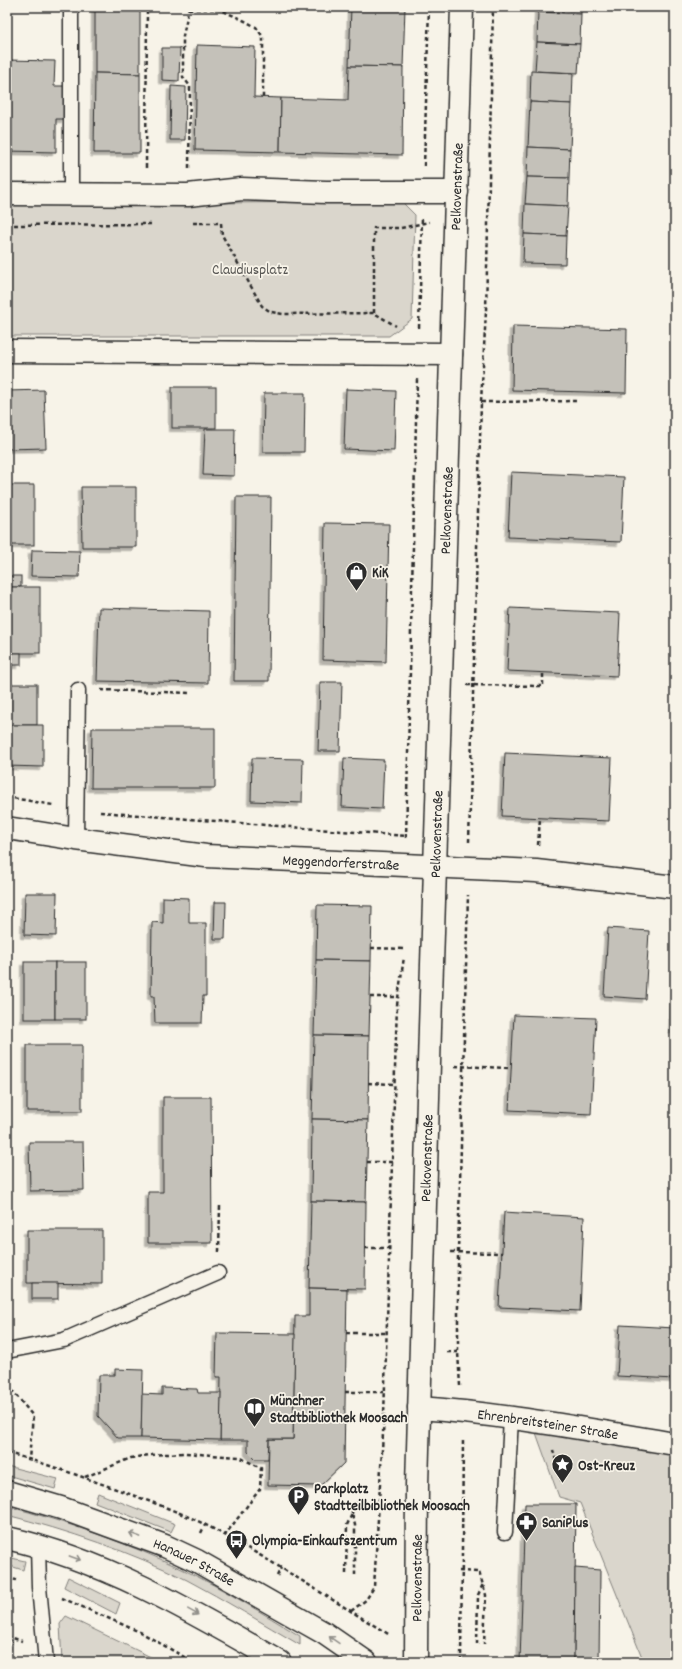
<svg xmlns="http://www.w3.org/2000/svg" width="682" height="1669" viewBox="0 0 682 1669" font-family="Dekko,sans-serif">
	<defs>
		<filter id="shadow"><feDropShadow dx="-3.5" dy="3.5" stdDeviation="0" flood-color="#0004"/></filter>
	</defs>
	<rect width="100%" height="100%" fill="#f7f3e8"/>
	<filter id="ink" filterUnits="userSpaceOnUse"><feTurbulence type="fractalNoise" baseFrequency=".025" numOctaves="2"/><feDisplacementMap in="SourceGraphic" scale="8" xChannelSelector="R" yChannelSelector="G"/><feConvolveMatrix kernelMatrix="1 2 1 2 8 2 1 2 1" color-interpolation-filters="sRGB"/></filter>
	<g filter="url(#ink)">
		<g fill="#dad6cc" stroke="#82807c">
			<path d="M402,202L415,215L412,319L389,336H7V204Z"/>
			<path d="M535,1430L675,1454V1662H644L580,1503L559,1497Z"/>
			<path d="M7,1466L58,1479L55,1489L7,1475Z"/>
			<path d="M98,1493L175,1524L171,1532L95,1502Z"/>
			<path d="M7,1506C67,1522 128,1543 184,1570C224,1589 262,1613 300,1636V1645C262,1623 225,1600 187,1580C132,1552 66,1530 7,1515Z"/>
			<path d="M7,1557L25,1561L23,1570L7,1565Z"/>
			<path d="M68,1577L120,1603L116,1614L64,1587Z"/>
			<path d="M66,1616L159,1661L160,1662H62L60,1624Z"/>
		</g>
		<g fill="#c4c1b9" stroke="#2b2b2b" filter="url(#shadow)">
			<path d="M95,7H140V74L95,73Z"/>
			<path d="M351,7H405L403,67L349,66Z"/>
			<path d="M538,7H581V14L538,12Z"/>
			<path d="M538,12L581,14L580,44L537,42Z"/>
			<path d="M537,42L580,44L578,73L535,71Z"/>
			<path d="M197,45L255,47L254,97L281,98L280,152L195,150Z"/>
			<path d="M162,48H180L179,81L162,80Z"/>
			<path d="M7,60L55,61L54,86H66L65,119H56V152L7,151Z"/>
			<path d="M349,66L403,67L402,155L280,152L281,98L348,100Z"/>
			<path d="M531,71L573,73L572,104L530,102Z"/>
			<path d="M95,73L140,74V153H94Z"/>
			<path d="M171,86L186,87L185,140H170Z"/>
			<path d="M530,102L572,104L570,149L528,147Z"/>
			<path d="M528,147L570,149L569,178L527,177Z"/>
			<path d="M527,177L569,178L568,206L525,204Z"/>
			<path d="M525,204L568,206L566,236L524,234Z"/>
			<path d="M524,234L566,236L565,264L523,263Z"/>
			<path d="M513,326L627,329L626,393L512,390Z"/>
			<rect x="172" y="387" width="44" height="41"/>
			<path d="M346,389L396,391L394,451L344,449Z"/>
			<path d="M44,390L46,448L7,449V391Z"/>
			<path d="M264,393H305L304,452H263Z"/>
			<path d="M205,429H235L234,476L203,475Z"/>
			<path d="M511,472L624,477L621,542L508,537Z"/>
			<rect x="7" y="485" width="27" height="60"/>
			<path d="M81,487H136V547H82Z"/>
			<path d="M236,497H271L269,681H234Z"/>
			<path d="M325,523L389,524L386,662L323,660Z"/>
			<path d="M32,550L80,551L79,577L31,576Z"/>
			<rect x="7" y="576" width="14" height="11"/>
			<rect x="7" y="587" width="33" height="66"/>
			<path d="M99,608L209,611L208,683L97,681Z"/>
			<path d="M510,608L620,613L617,676L507,671Z"/>
			<rect x="7" y="653" width="14" height="12"/>
			<path d="M320,682H342L340,751H318Z"/>
			<rect x="7" y="684" width="30" height="41"/>
			<path d="M7,725H43V767L7,766Z"/>
			<path d="M92,728H215V788H91Z"/>
			<path d="M505,753L612,758L609,821L502,816Z"/>
			<path d="M252,758L303,759L302,803L251,801Z"/>
			<path d="M344,758L384,760L382,809L342,807Z"/>
			<path d="M25,893H57L56,936L24,935Z"/>
			<path d="M163,897L189,898V923H206V996H203L202,1023H155L154,996H151L152,922L163,923Z"/>
			<path d="M215,902H226L225,939H214Z"/>
			<path d="M317,905L372,906L371,961L316,960Z"/>
			<path d="M608,928L649,931L645,999L604,996Z"/>
			<path d="M316,960L371,961L369,1036L314,1035Z"/>
			<rect x="24" y="962" width="31" height="57"/>
			<rect x="55" y="962" width="31" height="57"/>
			<path d="M675,969V1030L672,1029Z"/>
			<path d="M514,1015L596,1018L591,1114L509,1110Z"/>
			<path d="M314,1035L369,1036L368,1120L312,1119Z"/>
			<rect x="27" y="1045" width="55" height="66"/>
			<path d="M163,1097H211L212,1243H148V1192H163Z"/>
			<path d="M312,1119L368,1120L366,1202L311,1201Z"/>
			<path d="M29,1142H83L84,1190L30,1191Z"/>
			<path d="M311,1201L366,1202L365,1289L309,1288Z"/>
			<path d="M504,1212L584,1217L580,1311L499,1307Z"/>
			<path d="M27,1230H102V1284L27,1283Z"/>
			<rect x="32" y="1283" width="26" height="16"/>
			<path d="M309,1288L347,1289L344,1463L320,1486L268,1485L269,1439H293L295,1316H309Z"/>
			<path d="M620,1325L675,1328V1379L617,1376Z"/>
			<path d="M217,1333L295,1334L293,1439H269L268,1459H255L248,1452V1440H220L221,1377H216Z"/>
			<path d="M115,1369L143,1370L141,1438H118L98,1416L99,1375H115Z"/>
			<path d="M162,1388L197,1389L198,1393H221L220,1440L141,1438L142,1394L162,1395Z"/>
			<path d="M525,1504H576L574,1662H520Z"/>
			<path d="M575,1568L600,1570L599,1662H574Z"/>
			<path d="M7,1640L12,1641L7,1656Z"/>
		</g>
		<g fill="none" stroke-linecap="round" stroke-linejoin="round">
			<defs>
				<g id="lane">
					<path d="M71,194V7"/>
					<path d="M76,839L78,690"/>
					<path d="M7,1351L64,1340L218,1273"/>
					<path d="M505,1532L511,1418"/>
					<path d="M38,1545L39,1587L46,1662"/>
				</g>
				<g id="street">
					<path d="M7,194L188,195L242,189L326,192H457"/>
					<path d="M7,351L451,354"/>
					<path id="s1" d="M7,828L76,839L206,856L536,871L675,887"/>
					<path id="s2" d="M419,1408C505,1414 590,1430 675,1444"/>
				</g>
				<g id="secondary">
					<path id="s3" d="M7,1492L61,1508L165,1546L197,1561L324,1633L366,1662"/>
					<path d="M7,1538C105,1560 193,1612 280,1662"/>
					<path id="s4" d="M416,1662L417,1485L430,1028L462,7"/>
				</g>
			</defs>
			<use href="#lane" stroke="#2b2b2b" stroke-width="17"/>
			<use href="#street" stroke="#2b2b2b" stroke-width="25"/>
			<use href="#secondary" stroke="#2b2b2b" stroke-width="25"/>
			<g stroke="#2b2b2b" stroke-width="2.5" stroke-dasharray="4 3" stroke-linecap="butt">
				<path d="M189,9H219L245,21L256,27L263,37V98"/>
				<path d="M424,166L429,7"/>
				<path d="M146,168L147,7"/>
				<path d="M189,168L190,86L183,77V36L189,7"/>
				<path d="M193,223H221L222,235L262,306L271,312L283,314L374,313L396,326"/>
				<path d="M7,225L152,224"/>
				<path d="M374,313V228H401L429,222"/>
				<path d="M419,328L422,217"/>
				<path d="M481,402L578,401"/>
				<path d="M467,685L543,686V673"/>
				<path d="M101,690L190,693"/>
				<path d="M7,797L53,805"/>
				<path d="M100,812L406,836"/>
				<path d="M406,838L417,379"/>
				<path d="M469,842L481,402L486,311L493,7"/>
				<path d="M538,845L540,818"/>
				<path d="M371,948L405,949"/>
				<path d="M370,997H398"/>
				<path d="M455,1066L511,1068"/>
				<path d="M368,1083L395,1084"/>
				<path d="M367,1162H392"/>
				<path d="M365,1248H390"/>
				<path d="M219,1252L220,1205"/>
				<path d="M451,1252L502,1253"/>
				<path d="M346,1333H387"/>
				<path d="M447,1352H458"/>
				<path d="M7,1384L33,1416L29,1459"/>
				<path d="M460,1386L458,1352V1252L468,895"/>
				<path d="M345,1392H385"/>
				<path d="M553,1450L562,1482"/>
				<path d="M7,1453C45,1463 82,1477 119,1490C148,1501 178,1511 206,1525C269,1558 328,1598 390,1635"/>
				<path d="M85,1477L131,1458L149,1455L185,1453L239,1457L261,1468L260,1489L225,1535"/>
				<path d="M352,1514V1503L379,1502"/>
				<path d="M201,1533L205,1525"/>
				<path d="M459,1571L479,1572L486,1595L484,1644"/>
				<path d="M346,1574L347,1525L352,1514L355,1525V1575"/>
				<path d="M277,1576L281,1568"/>
				<path d="M7,1578L16,1580"/>
				<path d="M62,1598L142,1633L193,1662"/>
				<path d="M351,1611L366,1600L374,1587L384,1416L397,1005L404,957"/>
				<path d="M7,1636L22,1641"/>
				<path d="M477,1644L478,1595L483,1584"/>
				<path d="M461,1662L463,1439"/>
			</g>
			<use href="#lane" stroke="#f7f3e8" stroke-width="14"/>
			<use href="#street" stroke="#f7f3e8" stroke-width="22"/>
			<use href="#secondary" stroke="#f7f3e8" stroke-width="22"/>
		</g>
		<defs><path id="oneway-shaft" d="M-6 0H5M1.5-3L5.5 0L1.5 3" fill="none" stroke-width="1.6" stroke-linecap="round" stroke-linejoin="round"/></defs>
		<g stroke="#918f8a">
			<use href="#oneway-shaft" transform="translate(135 1535) rotate(-160)"/>
			<use href="#oneway-shaft" transform="translate(75 1558) rotate(20)"/>
			<use href="#oneway-shaft" transform="translate(193 1612) rotate(29)"/>
			<use href="#oneway-shaft" transform="translate(334 1640) rotate(-145)"/>
		</g>
	</g>
	<defs>
		<symbol id="shop-pin" viewBox="-11 -11 22 30"><path d="M0 17L-7.5 6A9.5 9.5 0 1 1 7.5 6Z" fill="#2b2b2b" stroke="#f7f3e8"/><path d="M-5-2.5h2.3a2.7 3.5 0 0 1 5.4 0H5L5.5 6h-11ZM-1.5-2.5h3a1.5 2.3 0 0 0-3 0Z" fill="#fff"/></symbol>
		<symbol id="library-pin" viewBox="-11 -11 22 30"><path d="M0 17L-7.5 6A9.5 9.5 0 1 1 7.5 6Z" fill="#2b2b2b" stroke="#f7f3e8"/><path d="M-6-4Q-3-5.5-.7-3.5V5Q-3 3-6 4ZM6-4Q3-5.5 .7-3.5V5Q3 3 6 4Z" fill="#fff"/></symbol>
		<symbol id="sight-pin" viewBox="-11 -11 22 30"><path d="M0 17L-7.5 6A9.5 9.5 0 1 1 7.5 6Z" fill="#2b2b2b" stroke="#f7f3e8"/><path d="M0-6L1.8-2.2L6-1.7L2.9 1.2L3.7 5.4L0 3.3L-3.7 5.4L-2.9 1.2L-6-1.7L-1.8-2.2Z" fill="#fff"/></symbol>
		<symbol id="parking-pin" viewBox="-11 -11 22 30"><path d="M0 17L-7.5 6A9.5 9.5 0 1 1 7.5 6Z" fill="#2b2b2b" stroke="#f7f3e8"/><path d="M-3.5-5.5H1a3.5 3.5 0 0 1 0 7H-1V5.5H-3.5ZM-1-3.4V-.6H.8a1.4 1.4 0 0 0 0-2.8Z" fill="#fff"/></symbol>
		<symbol id="pharmacy-pin" viewBox="-11 -11 22 30"><path d="M0 17L-7.5 6A9.5 9.5 0 1 1 7.5 6Z" fill="#2b2b2b" stroke="#f7f3e8"/><path d="M-2-6h4v4h4v4h-4v4h-4v-4h-4v-4h4Z" fill="#fff"/></symbol>
		<symbol id="bus-pin" viewBox="-11 -11 22 30"><path d="M0 17L-7.5 6A9.5 9.5 0 1 1 7.5 6Z" fill="#2b2b2b" stroke="#f7f3e8"/><path d="M-5-6H5V4H4V6H2V4H-2V6H-4V4H-5ZM-3.5-4V0h7V-4ZM-3.5 1.2v1.5H-2V1.2ZM2 1.2v1.5H3.5V1.2Z" fill="#fff"/></symbol>
	</defs>
	<g fill-rule="evenodd">
		<use href="#shop-pin" x="344" y="560" width="25" height="34"/>
		<use href="#library-pin" x="242" y="1396" width="25" height="34"/>
		<use href="#sight-pin" x="550" y="1452" width="25" height="34"/>
		<use href="#parking-pin" x="286" y="1484" width="25" height="34"/>
		<use href="#pharmacy-pin" x="514" y="1510" width="25" height="34"/>
		<use href="#bus-pin" x="224" y="1528" width="25" height="34"/>
	</g>
	<g text-anchor="middle" stroke-width="3.5" stroke-linejoin="round" paint-order="stroke">
		<g font-size="15" fill="#2b2b2b" stroke="#f7f3e8">
			<text dy="5" stroke="none"><textPath href="#s4" startOffset="1476">Pelkovenstraße</textPath></text>
			<text dy="5" stroke="none"><textPath href="#s4" startOffset="1152">Pelkovenstraße</textPath></text>
			<text dy="5" stroke="none"><textPath href="#s4" startOffset="828">Pelkovenstraße</textPath></text>
			<text dy="5" stroke="none"><textPath href="#s1" startOffset="336">Meggendorferstraße</textPath></text>
			<text dy="5" stroke="none"><textPath href="#s4" startOffset="504">Pelkovenstraße</textPath></text>
			<text dy="5" stroke="none"><textPath href="#s2" startOffset="130">Ehrenbreitsteiner Straße</textPath></text>
			<text dy="5" stroke="none"><textPath href="#s3" startOffset="200">Hanauer Straße</textPath></text>
			<text dy="5" stroke="none"><textPath href="#s4" startOffset="84">Pelkovenstraße</textPath></text>
		</g>
		<g font-size="15" fill="#575653" stroke="#f7f3e8">
			<text x="250" y="274">Claudiusplatz</text>
		</g>
		<g font-size="15" font-weight="bold" fill="#2b2b2b" stroke="#f7f3e8" text-anchor="start">
			<text x="372" y="577">KiK</text>
			<text x="270" y="1405">Münchner<tspan x="270" dy="17">Stadtbibliothek Moosach</tspan></text>
			<text x="578" y="1470">Ost-Kreuz</text>
			<text x="314" y="1493">Parkplatz<tspan x="314" dy="17">Stadtteilbibliothek Moosach</tspan></text>
			<text x="542" y="1527">SaniPlus</text>
			<text x="252" y="1545">Olympia-Einkaufszentrum</text>
		</g>
	</g>
	<rect width="682" height="1669" fill="none" stroke="#f7f3e8" stroke-width="24"/>
	<rect x="12" y="12" width="658" height="1645" fill="none" stroke="#2b2b2b" stroke-width="1.5" filter="url(#ink)"/>
</svg>
